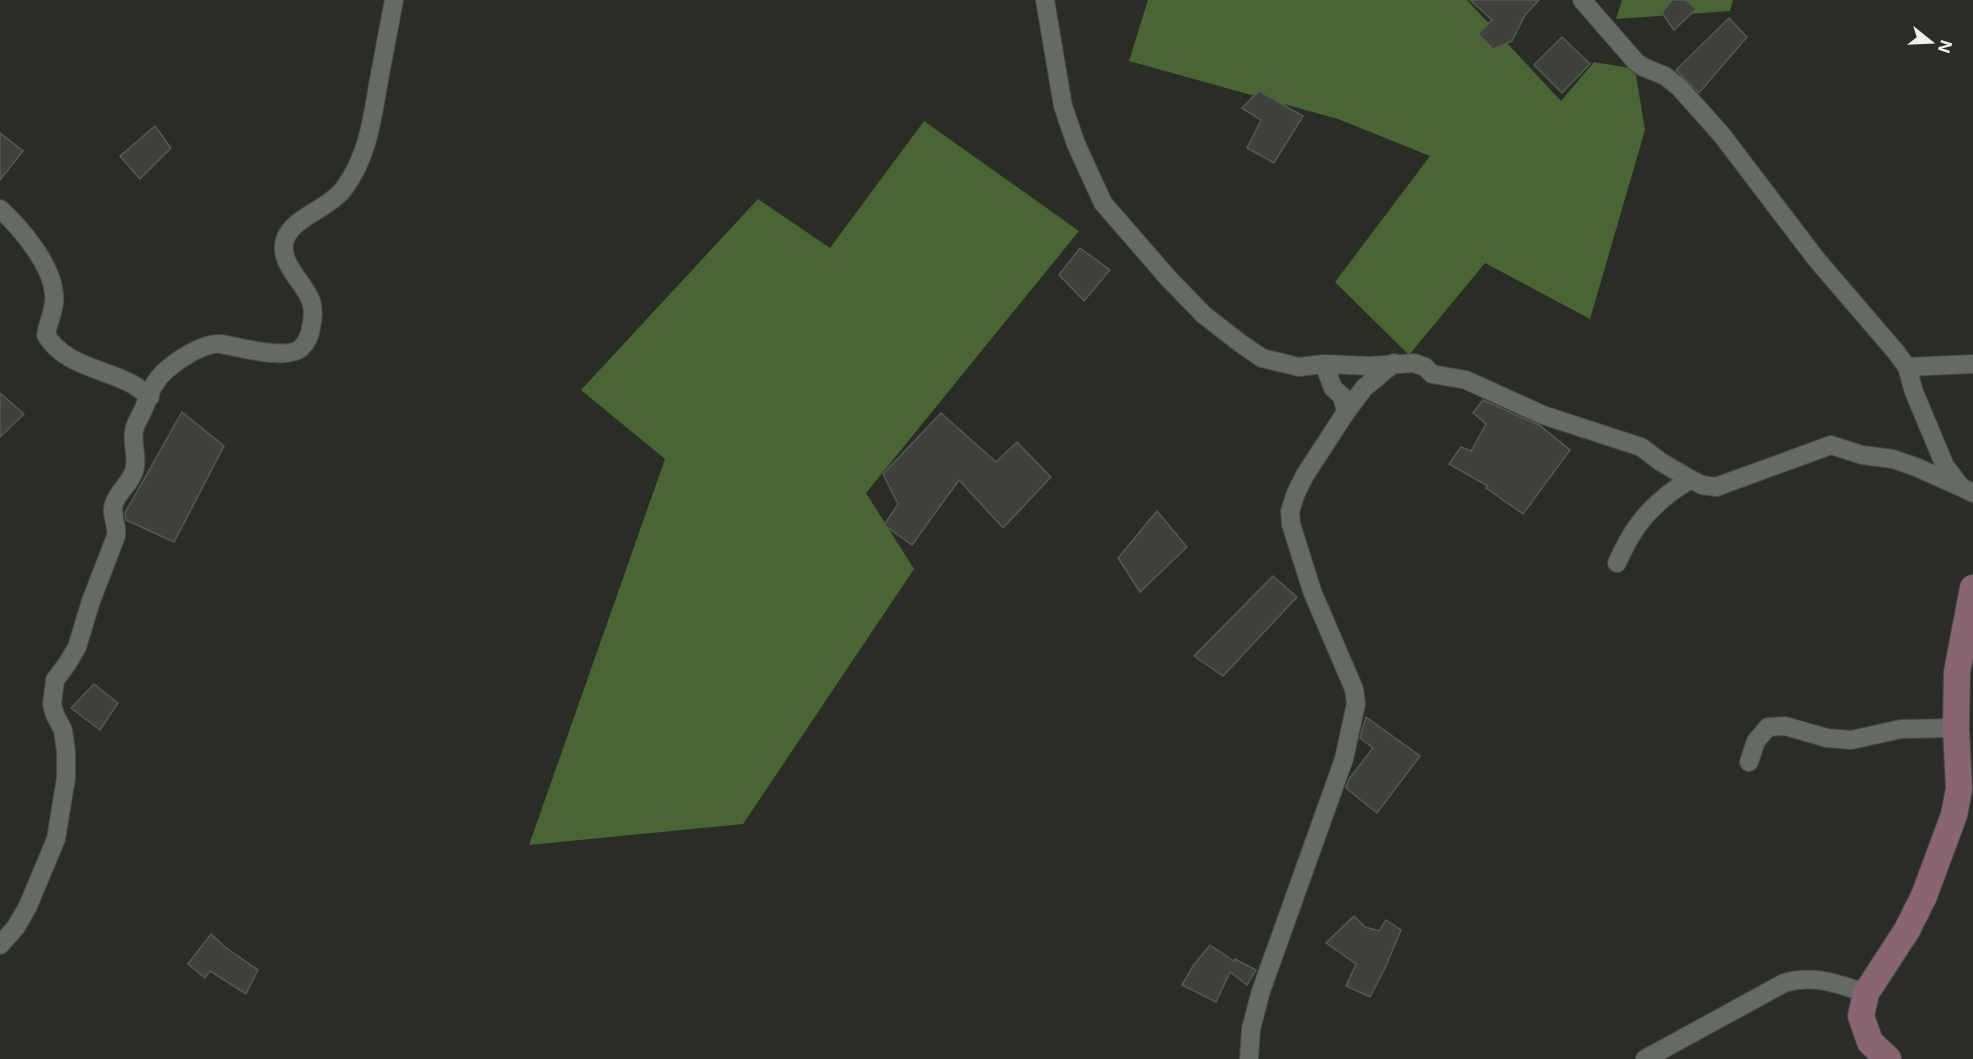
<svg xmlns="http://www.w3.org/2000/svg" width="1973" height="1059" viewBox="0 0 1973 1059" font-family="Inter,sans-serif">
	<rect width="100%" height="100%" fill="#292d26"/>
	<g fill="#496534">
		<path d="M1148,0H1467L1561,101L1594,62L1635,69L1645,130L1590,319L1485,263L1409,355L1335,282L1430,156L1338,119L1129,61Z"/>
		<path d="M1622,0H1733L1730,11L1616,19Z"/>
		<path d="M924,121L1079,231L866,493L914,569L743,824L529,845L665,459L581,390L758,199L830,248Z"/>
	</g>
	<g fill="#3e423b" stroke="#545951" stroke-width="1.5">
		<path d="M1470,0H1539L1525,15L1512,41L1493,49L1478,34L1492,20Z"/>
		<path d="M1672,0H1686L1696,9L1674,30L1662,13Z"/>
		<path d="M1729,18L1747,37L1699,93L1676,70Z"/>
		<path d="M1562,37L1590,64L1562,93L1534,65Z"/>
		<path d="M1259,91L1303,116L1274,163L1247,148L1261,120L1242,108Z"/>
		<path d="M155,126L171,148L140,179L120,156Z"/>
		<path d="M0,133L23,151L0,180Z"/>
		<path d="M1080,248L1110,270L1084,301L1059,275Z"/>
		<path d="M0,393L24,414L0,437Z"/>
		<path d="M1483,400L1539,425L1570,450L1523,514L1486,488L1488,486L1449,464L1461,447L1471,451L1486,424L1473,413Z"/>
		<path d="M182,412L224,446L174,542L126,520L125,513Z"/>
		<path d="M941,413L996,462L1017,442L1051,477L1003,528L959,480L912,545L884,525L898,504L883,474Z"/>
		<path d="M1157,511L1187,547L1140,592L1118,558Z"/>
		<path d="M1273,576L1297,597L1223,676L1194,656Z"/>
		<path d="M94,684L118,703L100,730L71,708Z"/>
		<path d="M1366,717L1420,756L1377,813L1346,788L1349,779L1373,748L1360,738Z"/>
		<path d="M1354,916L1365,927L1379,931L1386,920L1401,930L1386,966L1370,997L1346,986L1356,964L1326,943Z"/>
		<path d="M211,934L225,947L258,970L246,994L210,971L205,978L188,964Z"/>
		<path d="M1210,945L1234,961L1235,959L1256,970L1247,985L1230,972L1216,1002L1182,985L1193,966Z"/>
	</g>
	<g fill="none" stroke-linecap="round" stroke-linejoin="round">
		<defs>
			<g id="street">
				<path d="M1045,0L1063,106L1076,144L1103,203L1169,279L1204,315L1240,343L1262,358L1299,367L1324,364L1370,366L1414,363L1425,367L1432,374L1466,380L1543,415L1641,447L1661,462L1690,479L1702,485L1716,487L1831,445L1862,455L1893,459L1916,467L1961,487"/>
				<path d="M1582,0L1636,62L1643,67L1665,76L1679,87L1721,134L1817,260L1896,352L1907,367L1914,392L1945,466L1961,487L1973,493"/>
				<path d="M0,209C21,228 52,265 54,294C56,307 48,322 46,335C64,365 101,368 130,383C137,386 143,392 150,397"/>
				<path d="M1324,364L1333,388L1342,396L1346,412"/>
				<path d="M1907,367L1973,364"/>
				<path d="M1617,563C1631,532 1643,514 1670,493C1676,488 1683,485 1690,479"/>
				<path d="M1749,762L1756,741L1768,727L1785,726L1827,738L1851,740L1901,729L1956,728"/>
				<path d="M0,945L16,927L28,906L56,839L66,778V751L63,730L55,715L52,704L55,680L67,664L77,647L91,601L116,536C118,523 109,513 115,501C121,488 133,481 135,467C137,455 132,444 134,431C135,424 140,417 143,410C147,402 149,393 154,385C163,368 201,342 221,344C240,347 286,361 301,348C306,343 310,335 311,328C313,319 314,310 311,301C304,282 278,263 285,240C292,217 330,209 345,187C367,157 372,121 378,85C383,57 389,28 394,0"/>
				<path d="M1249,1059L1251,1029L1261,991L1344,759L1356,704L1354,689L1312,591L1291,524L1290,511L1296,493L1305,475L1346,412L1364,388L1394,363"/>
				<path d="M1645,1059L1784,983C1813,974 1838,984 1866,993"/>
			</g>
			<path id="secondary" d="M1888,1059L1870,1042L1861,1016L1866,993L1907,930L1924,896L1954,815L1959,789L1956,728L1957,672L1973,588"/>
		</defs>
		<use href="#street" stroke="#464a44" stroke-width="20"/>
		<use href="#secondary" stroke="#464a44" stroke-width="28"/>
		<use href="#street" stroke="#656a62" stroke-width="18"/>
		<use href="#secondary" stroke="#896573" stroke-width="26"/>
	</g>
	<g transform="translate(1931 42) rotate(108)" stroke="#292d26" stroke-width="4.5" paint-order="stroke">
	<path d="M0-4.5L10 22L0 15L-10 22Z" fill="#edf0eb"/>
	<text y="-9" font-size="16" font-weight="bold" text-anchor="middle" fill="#edf0eb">N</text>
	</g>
</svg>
